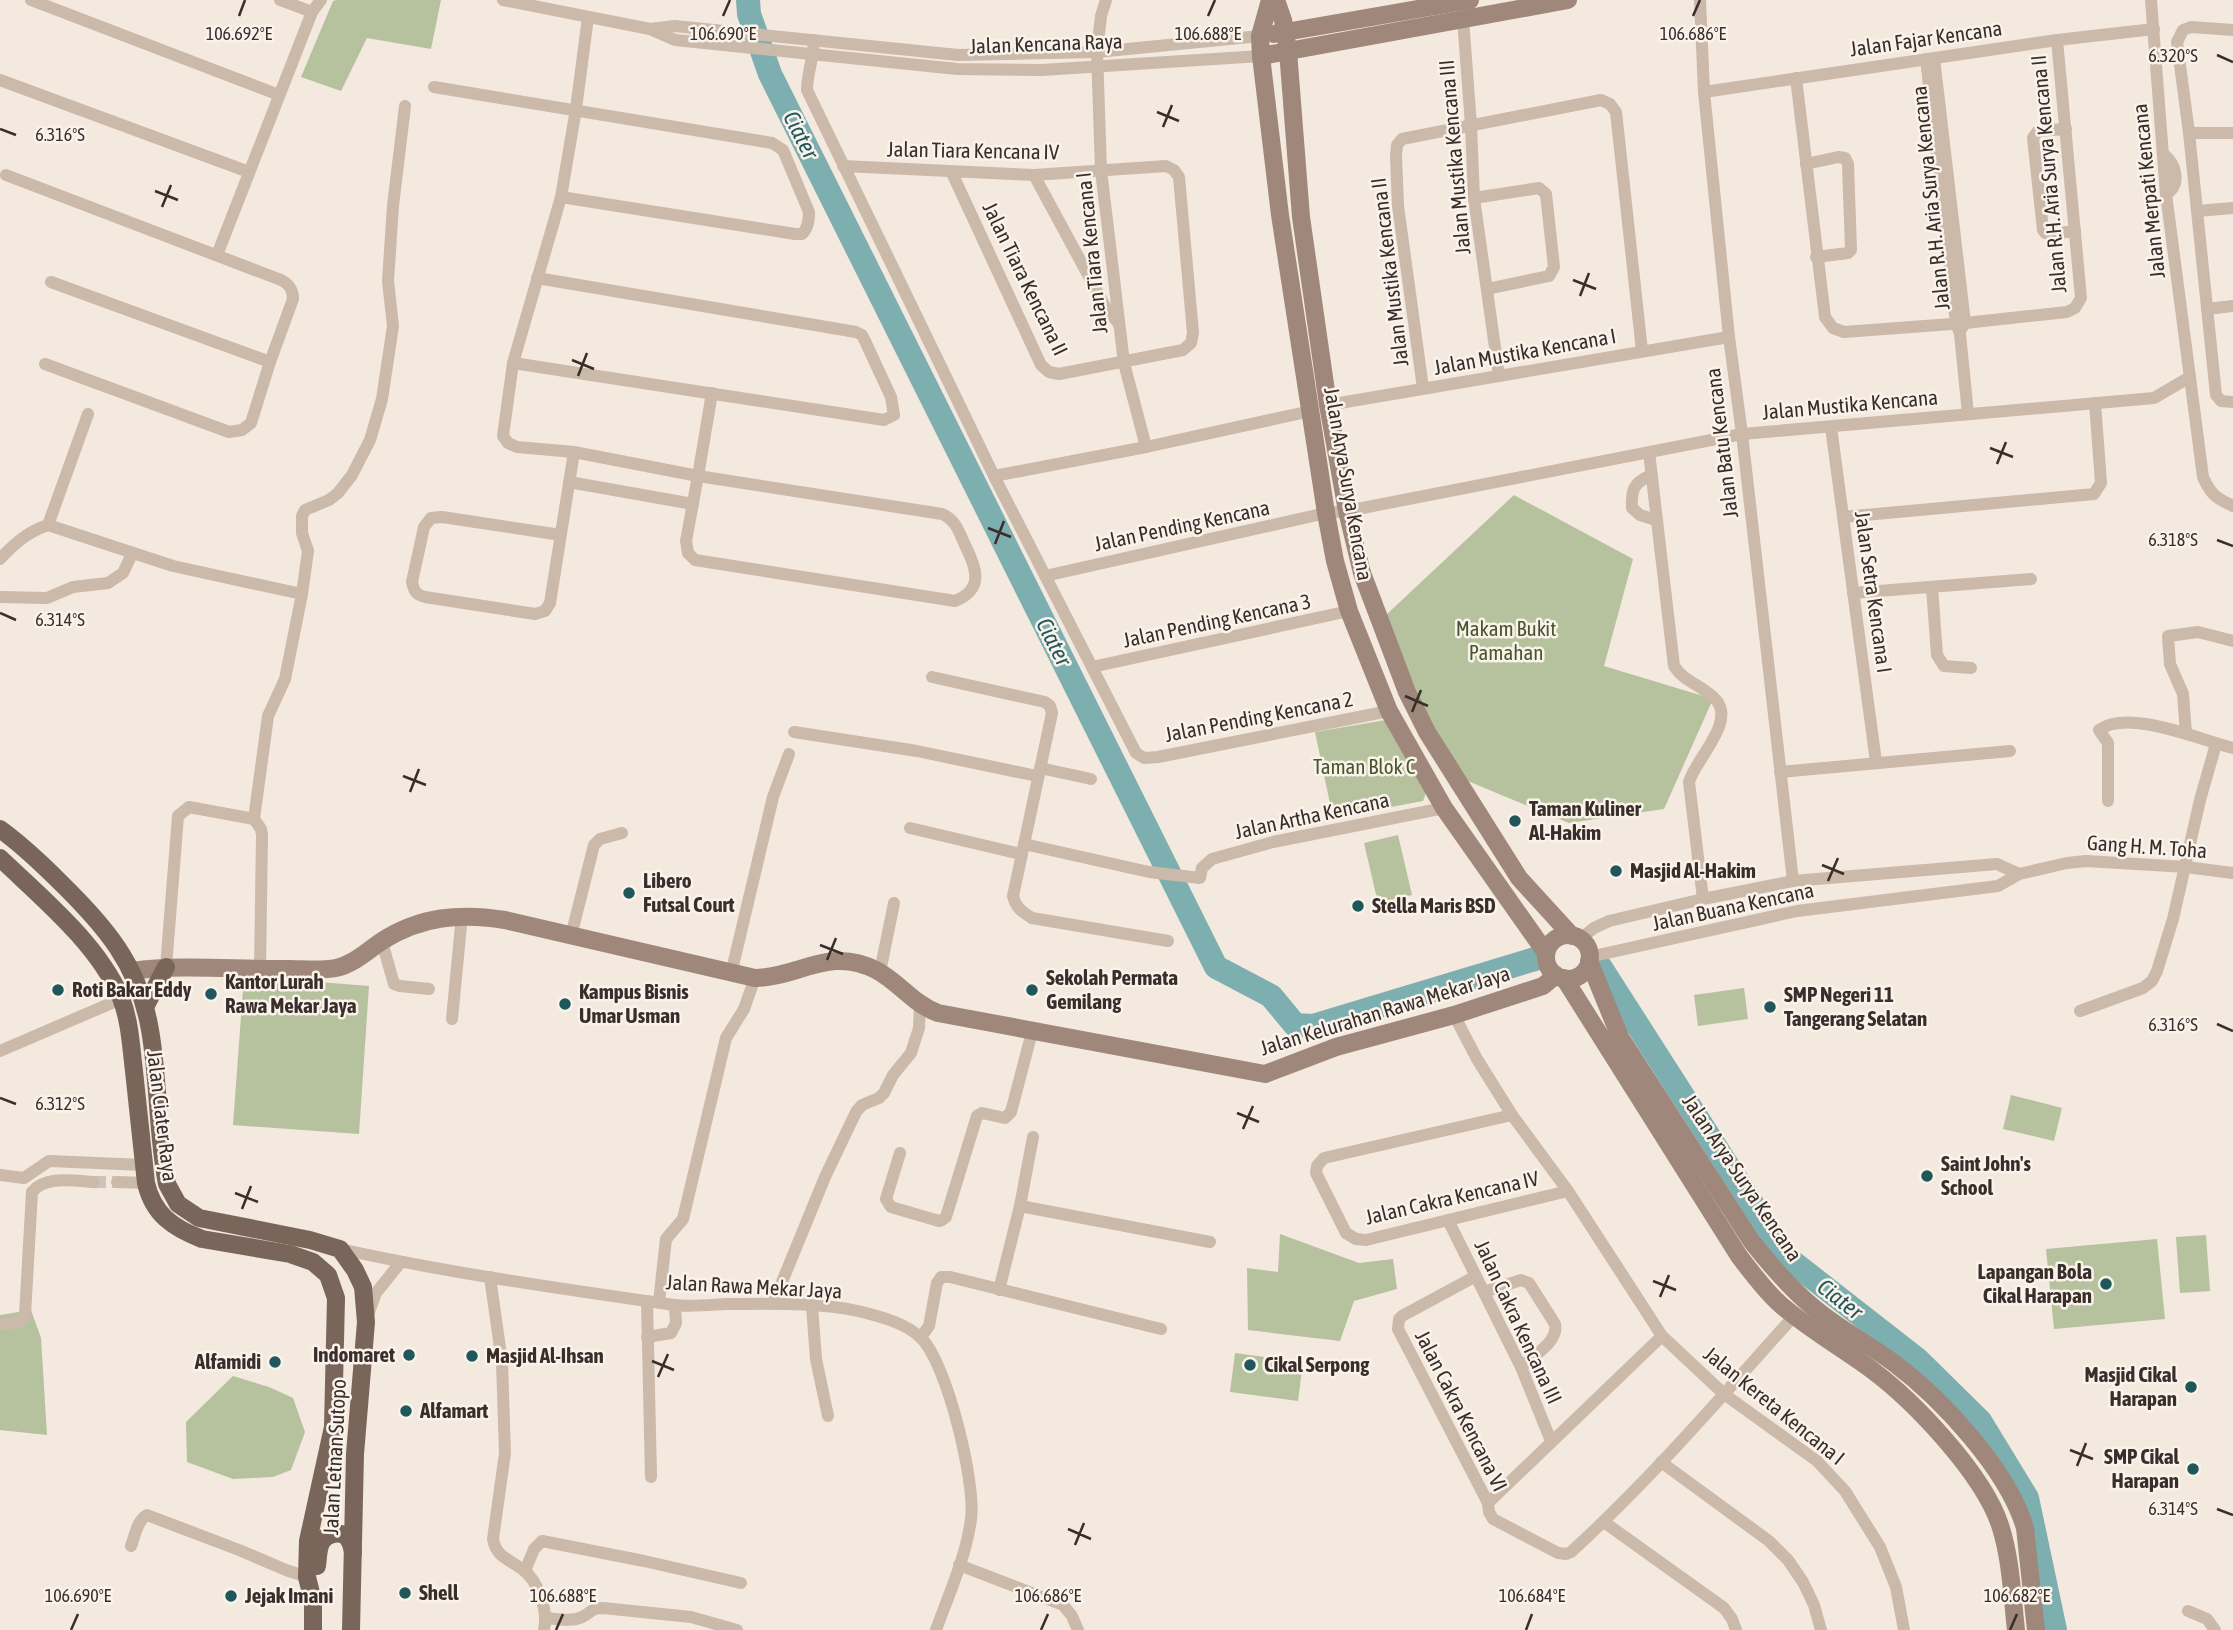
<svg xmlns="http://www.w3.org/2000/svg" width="2233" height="1630" viewBox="0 0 2233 1630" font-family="'Asap Condensed',sans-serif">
	<rect width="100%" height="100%" fill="#f3e9de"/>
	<g fill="#b6c29e">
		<path d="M336,0H441L431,49L367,38L341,91L301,77L333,1Z"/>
		<path d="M1514,495L1633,559L1604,666L1713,699L1664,809L1569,823L1463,779L1431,728L1386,615Z"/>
		<path d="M1386,720L1426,793L1423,801L1333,818L1315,732Z"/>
		<path d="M1398,835L1412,895L1378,903L1364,843Z"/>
		<path d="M244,976L369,986L359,1134L233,1125Z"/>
		<path d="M1744,988L1748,1019L1698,1026L1694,995Z"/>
		<path d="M2011,1095L2062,1108L2054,1141L2003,1129Z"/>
		<path d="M1280,1234L1359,1263L1393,1259L1397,1289L1354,1301L1340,1341L1248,1330L1247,1268L1278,1272Z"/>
		<path d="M2206,1235L2210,1291L2180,1293L2176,1237Z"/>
		<path d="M2157,1239L2165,1319L2054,1329L2046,1249Z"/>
		<path d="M31,1310L41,1338L47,1435L0,1430V1315Z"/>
		<path d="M1235,1353L1303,1362L1298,1401L1230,1392Z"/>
		<path d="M233,1376L269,1387L293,1398L305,1432L291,1470L273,1477L233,1479L187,1462L186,1422Z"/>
	</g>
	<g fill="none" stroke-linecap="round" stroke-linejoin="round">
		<g stroke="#7daeb0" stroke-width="24">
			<path d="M748,0L749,14L770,74L1216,967L1271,996L1295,1025L1313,1026L1535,959"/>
			<path d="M1601,968L1786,1257L1918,1360L1980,1421L2027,1498L2055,1630"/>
		</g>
		<path stroke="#cec4ba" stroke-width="12" stroke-dasharray="12 6" stroke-linecap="butt" d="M94,1182H117"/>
		<g stroke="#cbb9aa" stroke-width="12">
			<path d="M31,0L279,95"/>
			<path d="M280,0L312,12"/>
			<path d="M503,0L650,29L675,40L957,69L1042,70L1261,56"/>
			<path d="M1106,0L1101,16L1097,52L1101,170L1124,363L1146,447"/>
			<path d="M1700,0L1704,92L1729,337L1742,434L1793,881"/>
			<path d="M2151,0L2166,194L2203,477C2211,495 2216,498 2233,506"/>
			<path d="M588,17L576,109L561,197L513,363L503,436L508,443L517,447L574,452L698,476L712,393"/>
			<path d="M1463,19L1471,125L1474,198L1499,376"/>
			<path d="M650,29L675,26L958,55L1097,52L1260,36"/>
			<path d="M2233,30L2191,27L2183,30L2177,42L2189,133L2216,395L2221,401L2233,402"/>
			<path d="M814,40C814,57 807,73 807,90L994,476L1136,753L1144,758L1158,757L1389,711"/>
			<path d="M1934,58L1965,323L1962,328"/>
			<path d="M1926,59L1956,323L1960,334L1968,414"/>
			<path d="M1796,78L1825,317L1833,328L1844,332L1965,323L2067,312L2075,308L2081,298L2057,40"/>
			<path d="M0,80L249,172"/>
			<path d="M434,87L772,143L783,150L809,212C809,221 808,228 802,234H795L561,197"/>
			<path d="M1704,92L2057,40L2154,29"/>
			<path d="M2066,129L2038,131L2033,138L2043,230L2045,233L2051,234L2075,231"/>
			<path d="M2189,133H2233"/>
			<path d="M2163,154C2176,162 2182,186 2166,194"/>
			<path d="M1806,164L1838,157L1845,158L1848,164L1851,250L1848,253L1816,257"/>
			<path d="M843,166L1034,175L1166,166L1174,170L1179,177L1193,333L1191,343L1183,350L1059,374L1049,372L1041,365L952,173"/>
			<path d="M6,175L281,280C289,284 293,289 293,299L270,362L251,423L242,430L229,432L45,364"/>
			<path d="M1034,175L1106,308L1119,324"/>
			<path d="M1474,198L1539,188L1546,194L1554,267L1549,276L1487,289"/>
			<path d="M2197,211L2233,208"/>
			<path d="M217,255L312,12L321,0"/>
			<path d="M51,282L270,362"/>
			<path d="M2207,309L2233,306"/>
			<path d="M513,363L884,420L894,415L891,397L865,341L862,335L856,332L537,278"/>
			<path d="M1423,388L1398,206L1396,156L1397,145L1402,139L1601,100L1610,104L1616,112L1642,351"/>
			<path d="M1328,405L1729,337"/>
			<path d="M1831,427L1876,762"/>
			<path d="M1649,452L1674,666C1684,682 1704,686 1716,700C1736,722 1695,760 1689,782L1703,899"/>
			<path d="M1651,475C1634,483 1631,489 1632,508L1640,515L1656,520"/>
			<path d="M698,476L942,514C956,520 959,532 965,545C976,567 985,589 955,601L695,560L688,553L686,541Z"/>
			<path d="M994,476L1146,447L1311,411"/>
			<path d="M569,482L693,504"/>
			<path d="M1843,517L2094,494L2101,483L2095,403"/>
			<path d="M48,525L88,414"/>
			<path d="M561,535L442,517L431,518L424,527L412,582C414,591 416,595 425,597L535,614L545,611L550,603L574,452"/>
			<path d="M0,559C14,544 27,532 48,525L173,566L302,594"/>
			<path d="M1045,576L1326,513L1347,511L1742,434L2154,398L2190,377"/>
			<path d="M1932,587L1937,655L1944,666L1971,668"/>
			<path d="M1853,593L2031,579"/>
			<path d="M0,597L47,598L73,587L108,583L123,573L132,554"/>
			<path d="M1092,667L1349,611"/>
			<path d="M932,677L1045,702L1050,706L1052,713L1013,896C1016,908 1022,912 1032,918L1168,941"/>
			<path d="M794,732L917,751L1037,776"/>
			<path d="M2186,734L2183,694L2170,664L2168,636L2198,632L2233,641"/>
			<path d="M1040,768L1091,779"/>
			<path d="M1780,772L2010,751"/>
			<path d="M2108,801V743L2099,730C2128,708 2200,740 2233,748"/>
			<path d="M254,819L261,829L262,835L260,970"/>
			<path d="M910,828L1021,854"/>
			<path d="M1024,844L1149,872L1200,878L1202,868L1212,859L1273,842L1444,808"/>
			<path d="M571,936L594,845L600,839L622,833"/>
			<path d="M1580,939L1594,928L1609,921L1703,899L1793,881L1997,864L2019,874"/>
			<path d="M382,942L394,984L400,986L429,989"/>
			<path d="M1589,957L1797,911L1998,886L2019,874L2067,863L2086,861L2186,867L2233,873"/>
			<path d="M166,967L178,816L189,807L254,819L268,716L285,679L302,594L308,551L302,533V516L305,510L329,500L338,493L352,475L370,440L382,399L393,326L388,281L393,206L405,106"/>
			<path d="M880,972L894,903"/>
			<path d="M731,974L773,797L789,754"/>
			<path d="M2080,1011L2143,988L2152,981L2157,971L2173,919L2200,800L2216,744"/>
			<path d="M1454,1015L1477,1059L1512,1115L1568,1191L1662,1336L1724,1394L1817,1461L1845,1491L1880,1547L1896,1587L1904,1630"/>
			<path d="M452,1019L462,915"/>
			<path d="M0,1051L121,999"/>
			<path d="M1512,1115L1324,1158L1317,1166L1316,1173L1346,1233L1356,1239L1366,1240L1568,1191"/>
			<path d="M900,1153L886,1199L891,1207L939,1221L942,1220L946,1217L977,1116L982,1113L1005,1118L1011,1112L1032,1032"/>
			<path d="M0,1175L24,1178L49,1161L144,1165"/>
			<path d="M117,1182L146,1183"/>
			<path d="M1020,1206L1210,1242"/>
			<path d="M1448,1220L1521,1367L1551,1441"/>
			<path d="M340,1249C450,1273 562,1289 674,1305C690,1307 709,1305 726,1304C770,1304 816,1302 858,1311C879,1316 906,1323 921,1338C947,1363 976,1483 971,1519C966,1557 949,1594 936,1630"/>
			<path d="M1476,1276L1402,1316L1399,1319L1398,1329L1488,1503L1489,1512L1493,1519L1558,1553L1566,1554L1571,1552C1651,1479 1722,1396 1794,1316"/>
			<path d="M490,1277L502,1362L505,1453L493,1539C496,1557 509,1559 522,1569C539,1581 548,1611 544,1630"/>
			<path d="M999,1290L1020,1206L1033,1137"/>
			<path d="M1484,1292L1521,1280L1529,1283L1555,1324C1559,1342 1533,1356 1521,1367"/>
			<path d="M647,1301L651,1477"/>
			<path d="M659,1302L666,1239L683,1219L726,1038L744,1009L755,978"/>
			<path d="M773,1304L825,1177L856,1112L862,1105L879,1098L884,1093L893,1075L911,1053L919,1028L920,1005"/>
			<path d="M812,1306L816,1359L828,1416"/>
			<path d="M368,1315L376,1293L400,1263"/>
			<path d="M0,1324C10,1324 20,1326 25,1315L32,1192C45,1175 74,1181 94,1182"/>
			<path d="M647,1337L671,1333L676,1323L675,1305"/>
			<path d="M921,1337L929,1326L937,1283L941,1277H950L1161,1329"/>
			<path d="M1661,1462L1769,1541L1788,1560L1803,1582L1814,1605L1821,1630"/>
			<path d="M1488,1503L1662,1336"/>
			<path d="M1604,1522L1724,1608L1732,1619L1736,1630"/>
			<path d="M131,1546C135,1536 137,1520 147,1515L239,1550L286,1570L307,1577"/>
			<path d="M959,1565L1063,1605L1072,1616L1078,1630"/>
			<path d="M525,1571L534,1549L542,1541L644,1561L741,1583"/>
			<path d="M2188,1611L2207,1619L2215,1630"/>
			<path d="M546,1618C558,1619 571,1622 582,1617C593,1612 590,1608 603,1608L691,1617L737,1630"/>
		</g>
		<g stroke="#9f887b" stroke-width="18">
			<path d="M1270,0L1260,36L1261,56L1280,215L1326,513L1335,561L1349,611L1389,711L1444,808L1546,953"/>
			<path d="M1276,0L1283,20L1288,51L1301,217L1328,405L1347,511L1362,573L1407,692L1427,732L1519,878L1572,936"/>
			<path d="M1274,34L1470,0"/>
			<path d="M1261,56L1568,0"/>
			<circle cx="1568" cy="957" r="22"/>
			<path d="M1589,961L1620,1037L1752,1242C1771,1266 1790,1288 1814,1308C1839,1329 1868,1344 1894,1363C1942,1399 2008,1470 2025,1528L2036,1630"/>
			<path d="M132,971C184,964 236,970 288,969C304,969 321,971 336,968C354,964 367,951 382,941C421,916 460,913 505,920L755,978C800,977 829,946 876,970C899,982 913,1004 938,1013L1265,1074L1336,1047L1454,1015L1543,986L1556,975"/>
			<path d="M1564,978L1739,1256C1752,1273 1765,1291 1781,1305C1809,1329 1842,1348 1872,1370C1915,1402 1983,1474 2000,1525C2011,1559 2012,1595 2016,1630"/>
		</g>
		<g stroke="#7a655b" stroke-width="18">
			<path d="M0,829C22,845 41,863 60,882C105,926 139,965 150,1030C159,1081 157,1133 167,1184L178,1204L199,1218L310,1240L340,1249L355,1270L363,1287L366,1322L355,1454L351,1630"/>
			<path d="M0,858C42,898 98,944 121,998C130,1021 131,1047 134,1071C138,1108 142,1146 146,1183C153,1214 173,1228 202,1239L290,1254L313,1262L328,1275L336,1298L333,1427L308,1541L307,1577L313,1601V1630"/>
			<path d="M145,1007L166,967"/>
			<path d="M317,1566C318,1559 318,1549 321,1543C325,1534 338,1531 346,1536C350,1540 352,1547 353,1552"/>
		</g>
	</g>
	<path fill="none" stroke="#392e2a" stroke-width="2.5" d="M239,16L245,0M723,16L730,0M1208,16L1215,0M1693,16L1700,0M2217,55L2233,62M1157,112L1179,121M1163,127L1172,105M0,129L16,135M155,191L178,200M162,207L171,185M1573,280L1596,289M1580,296L1589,273M572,360L594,369M578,376L587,353M1990,448L2013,457M1997,464L2006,442M988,528L1011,537M2217,540L2233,546M995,544L1004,521M0,613L16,620M1405,696L1428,706M1412,712L1421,690M403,776L426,785M410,792L419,769M1822,865L1844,874M1828,881L1838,858M820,945L843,954M827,960L836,938M2217,1024L2233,1031M0,1098L16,1104M1237,1113L1259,1122M1243,1129L1253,1106M235,1193L258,1202M242,1209L251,1186M1653,1281L1676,1290M1660,1297L1669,1275M652,1361L674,1370M658,1377L668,1354M2070,1450L2093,1459M2077,1466L2086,1443M2217,1509L2233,1515M1068,1529L1091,1539M1075,1545L1084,1523M71,1630L78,1614M556,1630L563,1614M1041,1630L1048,1614M1526,1630L1532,1614M2010,1630L2017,1614"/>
	<g fill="#1f575a" stroke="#faf3eb" stroke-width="2.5">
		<circle cx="1515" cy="821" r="7"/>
		<circle cx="1616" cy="871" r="7"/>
		<circle cx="629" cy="893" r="7"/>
		<circle cx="1358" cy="906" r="7"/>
		<circle cx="58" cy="990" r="7"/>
		<circle cx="1032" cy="990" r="7"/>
		<circle cx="211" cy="994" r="7"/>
		<circle cx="565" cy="1004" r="7"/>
		<circle cx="1770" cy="1007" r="7"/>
		<circle cx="1927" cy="1176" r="7"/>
		<circle cx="2106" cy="1284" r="7"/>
		<circle cx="409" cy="1355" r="7"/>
		<circle cx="472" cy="1356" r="7"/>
		<circle cx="275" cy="1362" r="7"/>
		<circle cx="1250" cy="1365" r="7"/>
		<circle cx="2191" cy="1387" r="7"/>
		<circle cx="406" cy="1411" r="7"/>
		<circle cx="2193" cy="1469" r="7"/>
		<circle cx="405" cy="1593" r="7"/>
		<circle cx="231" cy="1596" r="7"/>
	</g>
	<g text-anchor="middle" stroke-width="5" stroke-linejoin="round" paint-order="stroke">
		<g font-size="21" fill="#392e2a" stroke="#faf3eb">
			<text transform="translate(1926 39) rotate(-8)" y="7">Jalan Fajar Kencana</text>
			<text transform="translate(1046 44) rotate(-2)" y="7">Jalan Kencana Raya</text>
			<text transform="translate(973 151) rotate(1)" y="7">Jalan Tiara Kencana IV</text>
			<text transform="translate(1455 157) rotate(-95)" y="7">Jalan Mustika Kencana III</text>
			<text transform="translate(2049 174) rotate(-95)" y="7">Jalan R.H. Aria Surya Kencana II</text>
			<text transform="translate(2149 191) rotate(-96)" y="7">Jalan Merpati Kencana</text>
			<text transform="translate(1931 198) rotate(-96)" y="7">Jalan R.H. Aria Surya Kencana</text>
			<text transform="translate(1092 253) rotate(-96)" y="7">Jalan Tiara Kencana I</text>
			<text transform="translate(1390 272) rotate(-97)" y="7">Jalan Mustika Kencana II</text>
			<text transform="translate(1025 279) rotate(64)" y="7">Jalan Tiara Kencana II</text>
			<text transform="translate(1525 352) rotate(-10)" y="7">Jalan Mustika Kencana I</text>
			<text transform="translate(1850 405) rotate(-5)" y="7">Jalan Mustika Kencana</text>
			<text transform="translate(1722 443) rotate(-97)" y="7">Jalan Batu Kencana</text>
			<text transform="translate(1348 484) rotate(80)" y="7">Jalan Arya Surya Kencana</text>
			<text transform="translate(1182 526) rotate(-12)" y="7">Jalan Pending Kencana</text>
			<text transform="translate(1873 592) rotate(82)" y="7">Jalan Setra Kencana I</text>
			<text transform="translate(1217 621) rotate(-12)" y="7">Jalan Pending Kencana 3</text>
			<text transform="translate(1259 717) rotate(-11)" y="7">Jalan Pending Kencana 2</text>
			<text transform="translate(1312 816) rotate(-12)" y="7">Jalan Artha Kencana</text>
			<text transform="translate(2147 847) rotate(4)" y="7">Gang H. M. Toha</text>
			<text transform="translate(1733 907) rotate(-12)" y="7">Jalan Buana Kencana</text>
			<text transform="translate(1385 1011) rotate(-17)" y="7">Jalan Kelurahan Rawa Mekar Jaya</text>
			<text transform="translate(162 1116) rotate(83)" y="7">Jalan Ciater Raya</text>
			<text transform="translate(1742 1178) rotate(56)" y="7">Jalan Arya Surya Kencana</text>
			<text transform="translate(1452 1198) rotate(-13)" y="7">Jalan Cakra Kencana IV</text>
			<text transform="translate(754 1287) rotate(3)" y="7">Jalan Rawa Mekar Jaya</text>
			<text transform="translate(1518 1322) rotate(65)" y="7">Jalan Cakra Kencana III</text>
			<text transform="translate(1774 1406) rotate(39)" y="7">Jalan Kereta Kencana I</text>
			<text transform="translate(1461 1411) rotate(63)" y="7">Jalan Cakra Kencana VI</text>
			<text transform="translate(335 1457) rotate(-87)" y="7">Jalan Letnan Sutopo</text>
		</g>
		<g font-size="21" fill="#48572d" stroke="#faf3eb">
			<text x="1506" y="636">Makam Bukit<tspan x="1506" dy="24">Pamahan</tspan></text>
			<text x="1364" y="774">Taman Blok C</text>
		</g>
		<g font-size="21" font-weight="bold" fill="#392e2a" stroke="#faf3eb" text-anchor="start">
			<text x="1529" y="816">Taman Kuliner<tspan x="1529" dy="24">Al-Hakim</tspan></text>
			<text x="1630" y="878">Masjid Al-Hakim</text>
			<text x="643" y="888">Libero<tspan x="643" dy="24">Futsal Court</tspan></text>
			<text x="1372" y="913">Stella Maris BSD</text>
			<text x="1046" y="985">Sekolah Permata<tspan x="1046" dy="24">Gemilang</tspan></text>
			<text x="225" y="989">Kantor Lurah<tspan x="225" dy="24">Rawa Mekar Jaya</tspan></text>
			<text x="72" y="997">Roti Bakar Eddy</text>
			<text x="579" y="999">Kampus Bisnis<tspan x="579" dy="24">Umar Usman</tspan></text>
			<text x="1784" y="1002">SMP Negeri 11<tspan x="1784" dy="24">Tangerang Selatan</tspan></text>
			<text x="1941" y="1171">Saint John's<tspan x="1941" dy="24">School</tspan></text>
			<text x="2092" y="1279" text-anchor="end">Lapangan Bola<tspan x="2092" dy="24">Cikal Harapan</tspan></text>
			<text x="395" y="1362" text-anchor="end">Indomaret</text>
			<text x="486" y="1363">Masjid Al-Ihsan</text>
			<text x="261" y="1369" text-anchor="end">Alfamidi</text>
			<text x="1264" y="1372">Cikal Serpong</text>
			<text x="2177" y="1382" text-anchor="end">Masjid Cikal<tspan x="2177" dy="24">Harapan</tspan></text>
			<text x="420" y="1418">Alfamart</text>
			<text x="2179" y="1464" text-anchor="end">SMP Cikal<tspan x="2179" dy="24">Harapan</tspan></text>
			<text x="419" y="1600">Shell</text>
			<text x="245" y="1603">Jejak Imani</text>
		</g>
		<g font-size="23" font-style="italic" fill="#1f575a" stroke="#faf3eb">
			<text transform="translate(801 135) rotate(63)" y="8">Ciater</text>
			<text transform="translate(1054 642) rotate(63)" y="8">Ciater</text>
			<text transform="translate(1840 1299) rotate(38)" y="8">Ciater</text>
		</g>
	</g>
	<g font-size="18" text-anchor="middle" fill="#392e2a" stroke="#faf3eb" stroke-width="5" stroke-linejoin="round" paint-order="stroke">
		<text x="239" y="40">106.692°E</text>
		<text x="723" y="40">106.690°E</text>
		<text x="1208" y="40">106.688°E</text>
		<text x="1693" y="40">106.686°E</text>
		<text x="2173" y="62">6.320°S</text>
		<text x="60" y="141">6.316°S</text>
		<text x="2173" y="546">6.318°S</text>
		<text x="60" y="626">6.314°S</text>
		<text x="2173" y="1031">6.316°S</text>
		<text x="60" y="1110">6.312°S</text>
		<text x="2173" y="1515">6.314°S</text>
		<text x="78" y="1602">106.690°E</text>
		<text x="563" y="1602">106.688°E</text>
		<text x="1048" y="1602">106.686°E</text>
		<text x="1532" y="1602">106.684°E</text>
		<text x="2017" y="1602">106.682°E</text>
	</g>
</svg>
